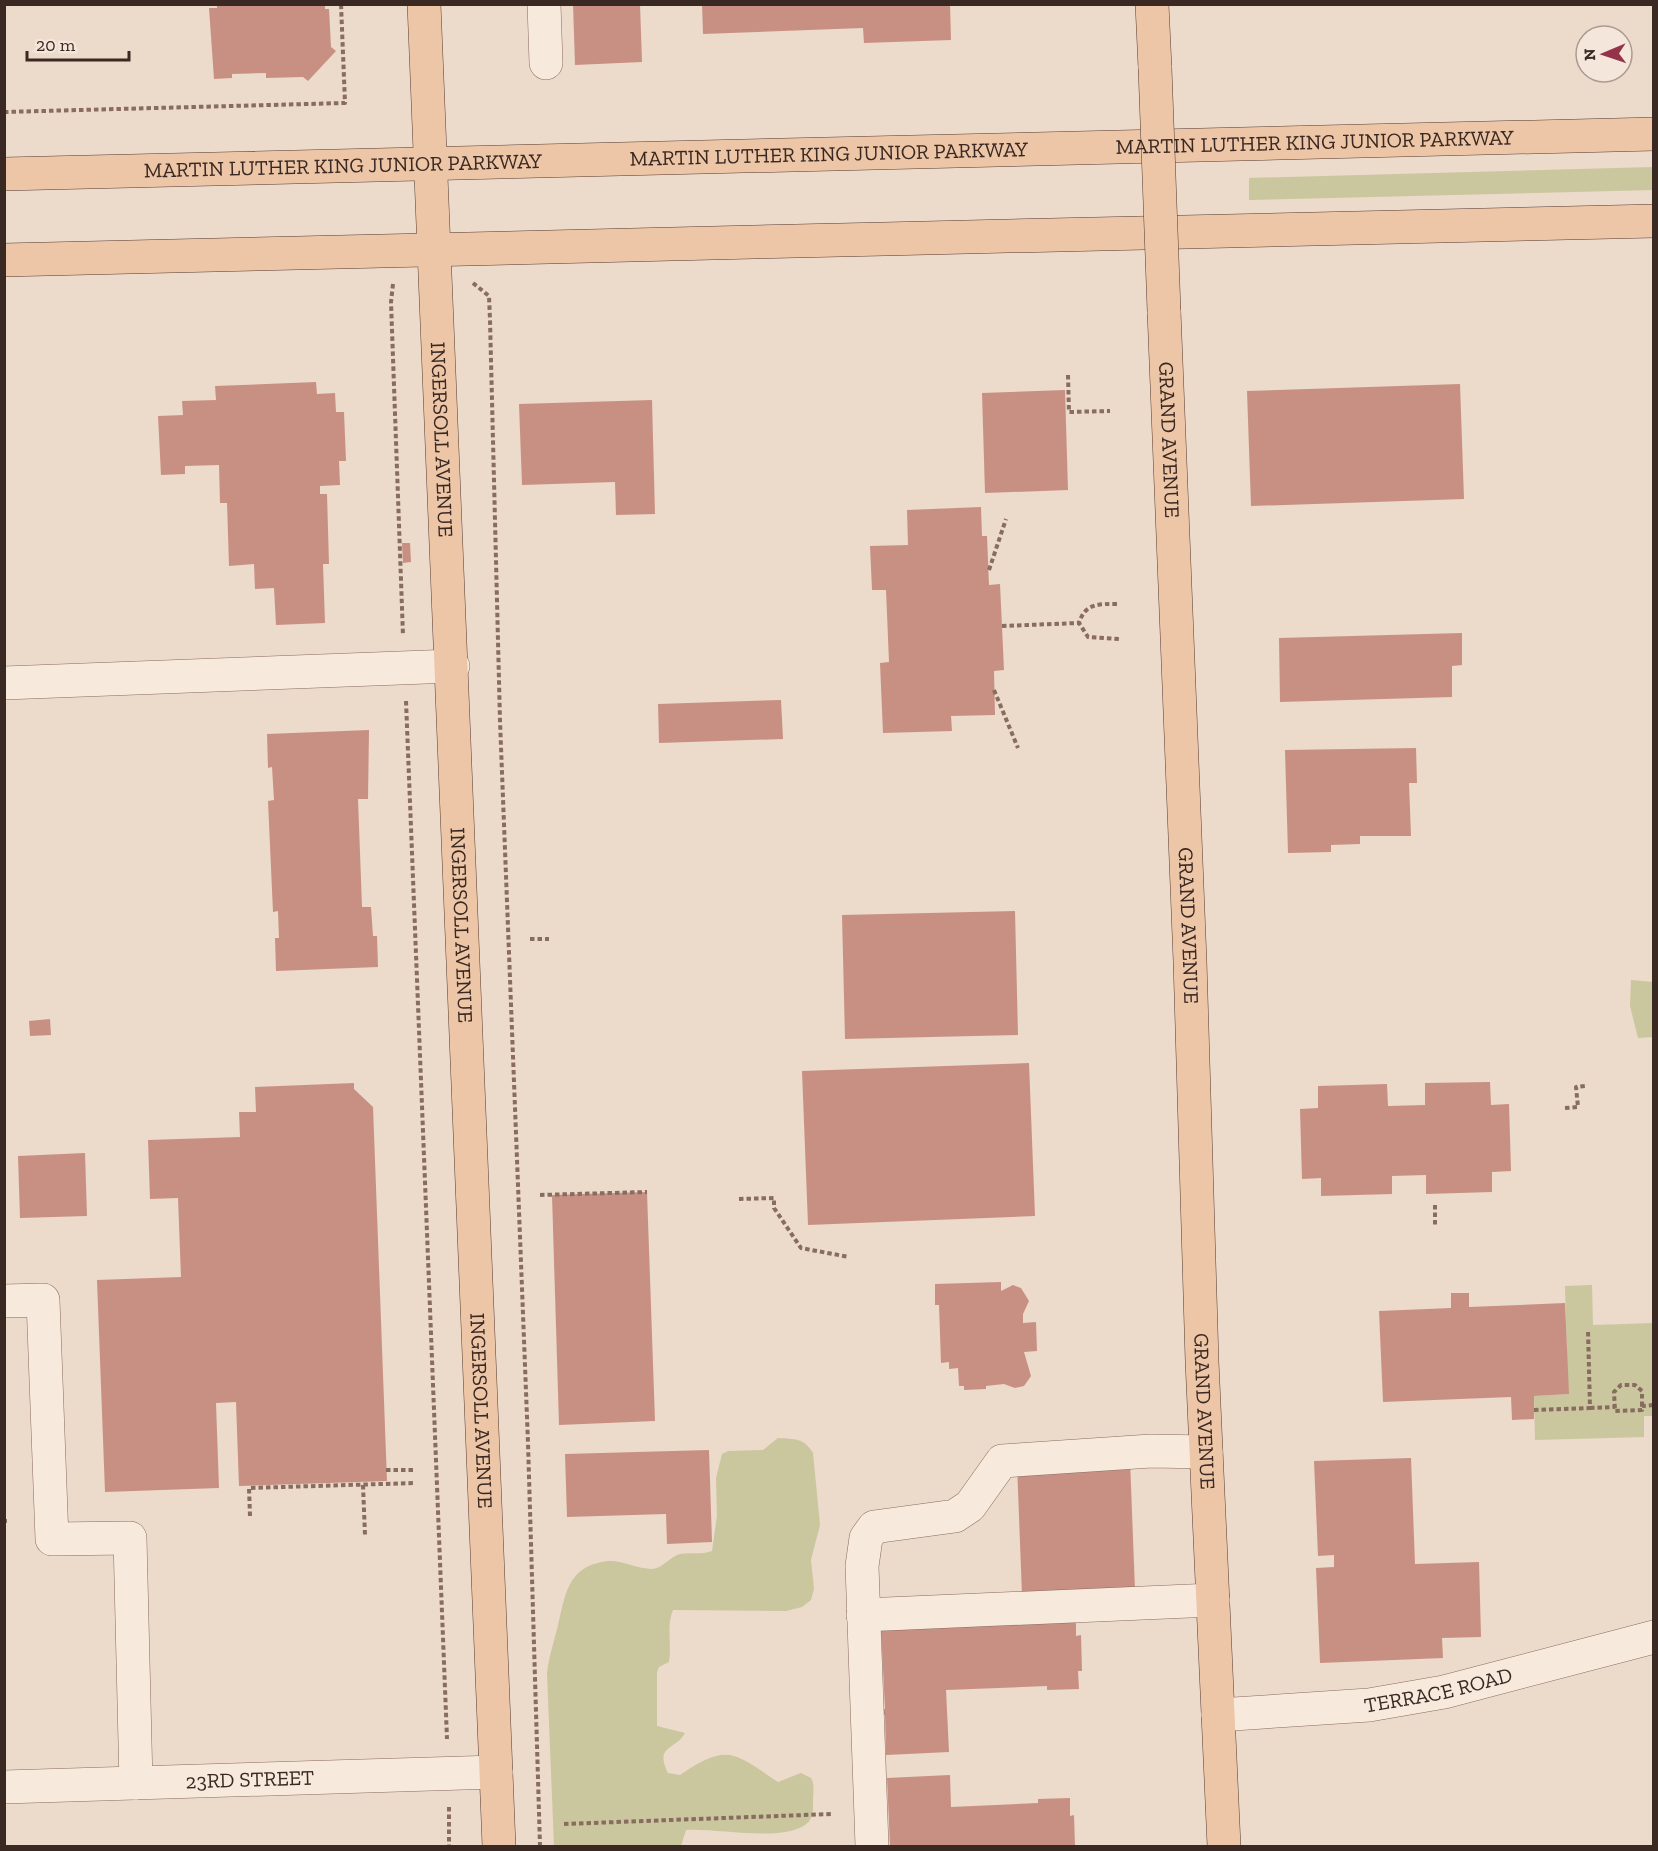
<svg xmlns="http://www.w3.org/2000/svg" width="1658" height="1851" viewBox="0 0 1658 1851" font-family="'Zilla Slab',serif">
	<rect width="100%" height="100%" fill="#ecdaca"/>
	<g fill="#cac69e">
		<path d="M1653,167V190L1249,200V178Z"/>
		<path d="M1631,980L1653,982V1037L1638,1038L1630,1006Z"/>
		<path d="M1592,1285L1593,1325L1653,1323V1416H1644V1437L1535,1440L1534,1396L1568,1394L1565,1286Z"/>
		<path d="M778,1438C795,1439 804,1438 813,1453L820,1525L811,1560L814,1589L811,1600L802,1607L786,1611L673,1610C666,1626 672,1644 669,1662L659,1667L657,1672V1726L685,1733C676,1750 654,1745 668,1773L680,1775C728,1743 733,1752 778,1782L801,1773L811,1778C815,1785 813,1792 813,1800C813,1809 814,1819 805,1825C781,1842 716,1828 686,1830L681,1846H554L547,1673C549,1656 554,1642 558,1625C565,1597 567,1568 602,1562C619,1558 635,1569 652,1569C664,1568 669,1557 680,1554C691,1552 701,1555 712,1551L717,1516L716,1478L722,1454L728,1451L763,1450Z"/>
	</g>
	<g fill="#c89083">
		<path d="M217,4H325V9H329L331,47L336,51L308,81L303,77L266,78V73L232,74V78L214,79L209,8H217Z"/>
		<path d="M573,4H640L642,62L575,65Z"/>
		<path d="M702,4H950L951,40L864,43L863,28L703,34Z"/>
		<path d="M316,382L317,394L335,393L336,412H344L346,461H339L340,485L320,486V494H327L329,564H323L325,623L276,625L274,588L255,589L254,564L229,566L227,503H220L219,465L185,466V474L161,475L158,416L183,415L182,401L216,400L215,386Z"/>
		<path d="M1460,384L1464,499L1251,506L1247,391Z"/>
		<path d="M1065,390L1068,490L985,493L982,393Z"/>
		<path d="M652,400L655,514L616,515L615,482L522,485L519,404Z"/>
		<path d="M981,507L982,536H987L989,585L1000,584L1004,670L994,671L995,715L951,716L952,731L883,733L880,663L889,662L886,590H872L870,546L908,545L907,510Z"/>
		<path d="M402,543H410L411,562L403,563Z"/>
		<path d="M1462,633V665L1452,666V697L1280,702L1279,638Z"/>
		<path d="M781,700L783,739L659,743L658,704Z"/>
		<path d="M369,730L368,799H358L362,907H371L373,936H377L378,967L276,971L275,938H279L278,911L273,912L268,801L274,800L272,767L268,768L267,734Z"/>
		<path d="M1416,748L1417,783H1409L1411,836H1360V844L1331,845V852L1288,853L1285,750Z"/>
		<path d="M1015,911L1018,1035L845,1039L842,915Z"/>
		<path d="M50,1019L51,1035L30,1036L29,1021Z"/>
		<path d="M1029,1063L1035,1216L808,1225L802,1071Z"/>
		<path d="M1490,1082L1491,1105L1509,1104L1511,1171L1492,1172V1192L1426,1194V1175L1392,1176V1194L1321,1196V1178L1302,1179L1300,1109L1318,1108V1086L1387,1084L1388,1106L1425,1105V1083Z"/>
		<path d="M354,1083V1089L373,1107L387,1481L239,1486L236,1402L216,1403L219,1488L105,1492L97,1280L181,1277L178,1198L150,1199L148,1140L240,1137L239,1112H256L255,1087Z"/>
		<path d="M85,1153L87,1216L20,1218L18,1156Z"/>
		<path d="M647,1192L655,1421L559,1425L552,1195Z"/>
		<path d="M1001,1282V1291L1013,1285L1021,1288L1029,1301L1023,1314V1323L1036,1322L1037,1351L1024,1352L1031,1376L1024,1386L1015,1388L1004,1384L986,1386V1389L964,1390V1386H959L958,1368L949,1369V1362L941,1363L939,1305H935V1284Z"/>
		<path d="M1451,1293H1469V1307L1565,1303L1569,1394L1534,1396V1419L1512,1420L1511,1397L1383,1402L1379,1311L1451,1308Z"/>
		<path d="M709,1450L712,1542L667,1544L666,1514L567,1517L565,1454Z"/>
		<path d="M1411,1458L1415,1564L1479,1562L1481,1637L1442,1638L1443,1658L1320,1663L1316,1568L1334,1567V1555L1318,1556L1314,1461Z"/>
		<path d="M1130,1460L1135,1590L1022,1595L1017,1464Z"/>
		<path d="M1076,1618V1636L1081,1635L1082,1671H1078L1079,1689L1047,1690V1686L946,1690L949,1752L886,1755L885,1715L880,1716V1709H885L881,1630Z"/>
		<path d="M950,1775L951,1807L1038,1803V1799L1070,1798V1816L1074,1815L1075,1846H890L887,1778Z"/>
	</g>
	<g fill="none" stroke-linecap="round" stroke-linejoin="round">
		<defs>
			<g id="minor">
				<path d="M544,4L546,63"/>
				<path d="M4,683L453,666"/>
				<path d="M4,1301L43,1300L52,1539L130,1538L136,1783"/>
				<path d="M863,1615L1213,1600"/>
				<path id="s1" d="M1218,1715L1369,1705L1444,1692L1654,1637"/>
				<path id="s2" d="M4,1787L496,1772"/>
				<path d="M872,1846L862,1566L866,1538L874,1527L955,1516L970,1506L1002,1461L1151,1451L1206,1452"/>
			</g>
			<g id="major">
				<path id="s3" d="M424,4L499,1846"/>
				<path d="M1152,4L1155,68"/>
				<path id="s4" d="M4,174L1654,134"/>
				<path d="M4,260C554,244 1104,236 1654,221"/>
				<path id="s5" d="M1164,311L1190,961L1202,1361L1224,1846"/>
			</g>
		</defs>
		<use href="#minor" stroke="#886c5f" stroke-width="34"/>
		<use href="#major" stroke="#573c33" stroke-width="34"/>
		<g stroke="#886c5f" stroke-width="4" stroke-dasharray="4.5 3" stroke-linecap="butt">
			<path d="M4,112L345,103L341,4"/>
			<path d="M473,283L489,296L490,320L500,721L528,1443L540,1846"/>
			<path d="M393,284L391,302L403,636"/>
			<path d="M1068,375L1069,412L1110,411"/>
			<path d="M989,570L1006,519"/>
			<path d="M1117,604C1099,604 1085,603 1079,623L1088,637L1119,639"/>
			<path d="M1002,626L1079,623"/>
			<path d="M994,690L1018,748"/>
			<path d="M406,701L447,1739"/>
			<path d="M530,939H549"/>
			<path d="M1565,1108L1578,1107L1576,1087L1585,1086"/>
			<path d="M540,1195L647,1192"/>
			<path d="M739,1199L774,1198V1208L801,1248L849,1257"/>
			<path d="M1435,1205V1227"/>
			<path d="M1642,1406V1391L1635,1385H1621L1614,1392L1615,1411L1642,1410V1406L1654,1405"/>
			<path d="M1590,1408L1615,1407"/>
			<path d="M1534,1410L1590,1408L1588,1330"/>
			<path d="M386,1470H414"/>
			<path d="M363,1485L365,1535"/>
			<path d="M250,1516L249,1488L415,1483"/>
			<path d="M4,1521H7"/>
			<path d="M449,1807V1846"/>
			<path d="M564,1824L831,1814"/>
		</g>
		<use href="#minor" stroke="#f7eadd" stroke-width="33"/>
		<use href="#major" stroke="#ecc6a6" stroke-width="33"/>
		<defs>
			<path id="major-bridge" d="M1155,68L1164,311"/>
		</defs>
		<use href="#major-bridge" stroke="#573c33" stroke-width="34" stroke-linecap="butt"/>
		<use href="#major-bridge" stroke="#ecc6a6" stroke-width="33"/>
	</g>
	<g text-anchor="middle" stroke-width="4.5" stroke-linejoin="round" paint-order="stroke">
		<g font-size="21" fill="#3a2822" stroke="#f4e6da">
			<text dy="7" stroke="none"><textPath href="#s4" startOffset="1311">MARTIN LUTHER KING JUNIOR PARKWAY</textPath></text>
			<text dy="7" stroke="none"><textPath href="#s4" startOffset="825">MARTIN LUTHER KING JUNIOR PARKWAY</textPath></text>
			<text dy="7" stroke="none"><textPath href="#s4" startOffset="339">MARTIN LUTHER KING JUNIOR PARKWAY</textPath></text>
			<text dy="7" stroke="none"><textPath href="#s3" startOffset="436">INGERSOLL AVENUE</textPath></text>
			<text dy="7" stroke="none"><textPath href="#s5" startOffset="129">GRAND AVENUE</textPath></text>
			<text dy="7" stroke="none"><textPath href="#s3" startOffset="922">INGERSOLL AVENUE</textPath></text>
			<text dy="7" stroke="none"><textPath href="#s5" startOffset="615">GRAND AVENUE</textPath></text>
			<text dy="7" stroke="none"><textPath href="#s3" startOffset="1408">INGERSOLL AVENUE</textPath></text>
			<text dy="7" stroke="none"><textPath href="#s5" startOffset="1101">GRAND AVENUE</textPath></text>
			<text dy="7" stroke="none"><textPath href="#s1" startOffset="222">TERRACE ROAD</textPath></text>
			<text dy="7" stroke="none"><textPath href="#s2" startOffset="246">23RD STREET</textPath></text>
		</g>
	</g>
	<rect width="1658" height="1851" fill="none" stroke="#3a2822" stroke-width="12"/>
	<g transform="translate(1604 54) rotate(268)"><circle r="28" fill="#f4e6da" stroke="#aa9a90" stroke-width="1.5"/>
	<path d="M0-4.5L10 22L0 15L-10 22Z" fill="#94334a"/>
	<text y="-9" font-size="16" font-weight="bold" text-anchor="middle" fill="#3a2822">N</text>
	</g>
	<path d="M27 51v9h102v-9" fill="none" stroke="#3a2822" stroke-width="3"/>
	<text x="36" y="51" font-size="18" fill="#3a2822" stroke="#f4e6da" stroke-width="4.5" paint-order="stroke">20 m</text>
</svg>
